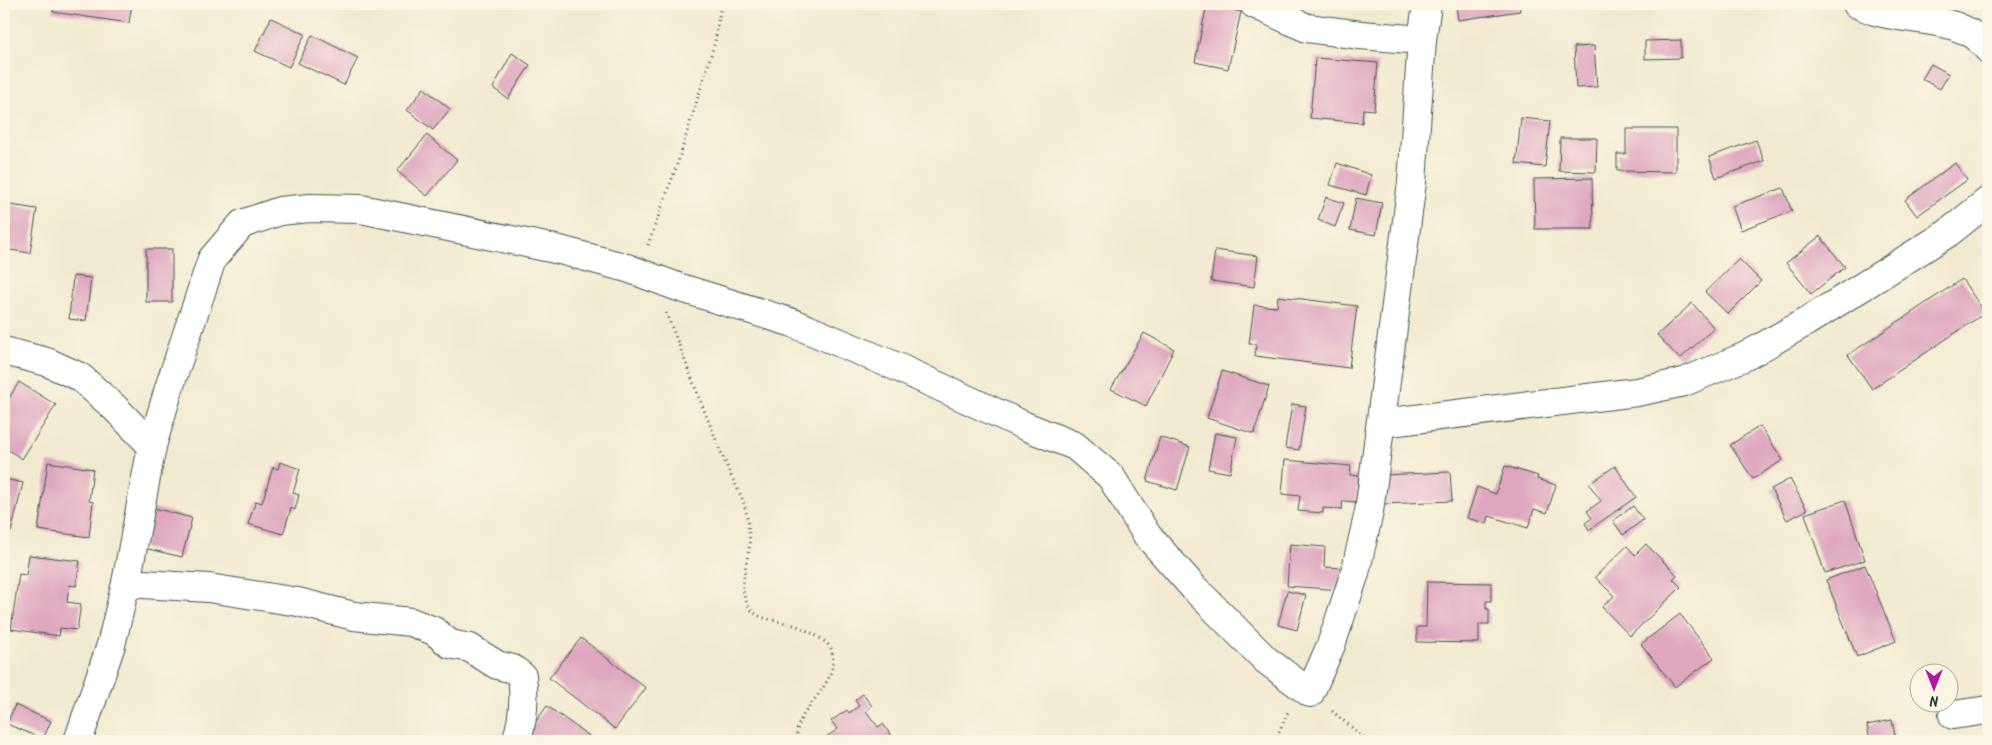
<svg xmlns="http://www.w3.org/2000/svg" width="1992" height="745" viewBox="0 0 1992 745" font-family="Kalam,sans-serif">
	<rect width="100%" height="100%" fill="#fcf5e5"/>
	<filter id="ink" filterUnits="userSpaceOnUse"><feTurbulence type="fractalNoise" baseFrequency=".02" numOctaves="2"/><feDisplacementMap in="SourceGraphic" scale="10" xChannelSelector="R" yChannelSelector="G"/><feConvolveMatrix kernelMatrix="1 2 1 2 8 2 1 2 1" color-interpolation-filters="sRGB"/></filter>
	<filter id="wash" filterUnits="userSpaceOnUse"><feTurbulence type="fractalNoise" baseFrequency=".0096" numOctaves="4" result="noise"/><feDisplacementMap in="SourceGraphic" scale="20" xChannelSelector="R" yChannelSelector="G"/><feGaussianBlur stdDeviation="1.12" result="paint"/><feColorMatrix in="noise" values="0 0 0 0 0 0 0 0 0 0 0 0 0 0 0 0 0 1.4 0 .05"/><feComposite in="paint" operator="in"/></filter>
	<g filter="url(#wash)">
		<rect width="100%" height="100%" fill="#f2ead0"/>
		<g id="blocks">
			<g fill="#dea6bf">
				<path d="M54,4H132L129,23L53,12Z"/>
				<path d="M1207,4L1241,12L1228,69L1195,62Z"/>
				<path d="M1456,4H1519L1520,11L1458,20Z"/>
				<path d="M271,18L305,34L289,67L255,51Z"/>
				<path d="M312,35L358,58L344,85L298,63Z"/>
				<path d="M1681,40V58L1645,59V41Z"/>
				<path d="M1594,46L1597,87L1576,88L1574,47Z"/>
				<path d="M512,53L530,65L508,99L493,88Z"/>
				<path d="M1315,58L1378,63L1374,110L1363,109L1362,123L1310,118Z"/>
				<path d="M1931,64L1949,74L1940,89L1922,79Z"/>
				<path d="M424,88L450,109L433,130L407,110Z"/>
				<path d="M1521,118L1550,121L1545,167L1516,164Z"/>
				<path d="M1626,129H1676V172L1617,171V154H1626Z"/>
				<path d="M427,135L457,160L427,196L397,171Z"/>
				<path d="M1560,138H1597L1596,172L1559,171Z"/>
				<path d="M1756,140L1764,161L1716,178L1709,157Z"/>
				<path d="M1337,163L1371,175L1366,195L1330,185Z"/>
				<path d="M1955,163L1967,180L1917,216L1905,200Z"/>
				<path d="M1592,178L1593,229H1535L1534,179Z"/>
				<path d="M1783,188L1792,211L1741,230L1732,206Z"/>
				<path d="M1326,197L1344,203L1335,227L1318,220Z"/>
				<path d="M1356,198L1382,203L1376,235L1350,230Z"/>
				<path d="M4,204L37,209L30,253L4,249Z"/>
				<path d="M1820,236L1845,267L1811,294L1786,263Z"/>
				<rect x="146" y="249" width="26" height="53"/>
				<path d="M1215,250L1258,256L1254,287L1211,281Z"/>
				<path d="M1739,259L1761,281L1728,314L1705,292Z"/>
				<path d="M73,276L91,278L86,321L69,319Z"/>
				<path d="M1962,279L1985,313L1872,389L1848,355Z"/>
				<path d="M1278,296L1357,306L1349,368L1255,356L1256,344H1249L1254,305L1277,307Z"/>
				<path d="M1692,303L1714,328L1680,359L1657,335Z"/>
				<path d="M1144,333L1174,349L1146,406L1111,389Z"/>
				<path d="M1222,371L1269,386L1254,434L1207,418Z"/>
				<path d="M19,382L56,405L22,459L4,447V406Z"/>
				<path d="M1292,404L1306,406L1299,450L1285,448Z"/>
				<path d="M1760,426L1783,460L1753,479L1730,445Z"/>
				<path d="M1215,433L1237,437L1230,473L1208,469Z"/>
				<path d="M1160,437L1190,447L1177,490L1147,481Z"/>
				<path d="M1285,460L1351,466L1350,475L1359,476L1356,502L1343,501L1342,509L1323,508V513L1298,511L1300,496L1282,494Z"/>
				<path d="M48,462L93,469L89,501L93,502L89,537L38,530Z"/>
				<path d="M280,462L300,469L293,493L299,495L295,510L291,508L283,534L248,524L256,501L262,503L273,467L278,469Z"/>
				<path d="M1505,466L1538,476L1537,479L1556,485L1547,513L1534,509L1528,528L1489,516L1487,524L1467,518L1477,487L1496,494Z"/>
				<path d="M1615,466L1636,497L1589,530L1585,523L1592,518L1587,511L1601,501L1589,484Z"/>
				<path d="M4,468L8,469L5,479L23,483L11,532L4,530Z"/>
				<path d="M1450,472L1452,501L1384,504L1383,475Z"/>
				<path d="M1790,479L1807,510L1787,520L1771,489Z"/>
				<path d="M1845,500L1865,560L1825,573L1805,514Z"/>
				<path d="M1633,506L1643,520L1623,535L1613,521Z"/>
				<path d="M154,508L192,518L182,557L144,548Z"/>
				<path d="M1290,544L1325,547L1324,567L1343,568L1341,590L1287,586Z"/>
				<path d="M1646,544L1677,575L1673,579L1681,587L1630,636L1602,607L1614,596L1595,577L1627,546L1635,555Z"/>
				<path d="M29,555L80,561L76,586L69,585L67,602L81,604L77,630L60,628L59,636L11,629L19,574L26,575Z"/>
				<path d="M1865,565L1896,641L1857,657L1826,580Z"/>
				<path d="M1427,582L1491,583V601H1486V609H1489V624H1479V643L1417,642V627H1426Z"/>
				<path d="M1287,591L1306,595L1297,630L1278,625Z"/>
				<path d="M1680,614L1714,658L1675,687L1641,644Z"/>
				<path d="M581,638L646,688L615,729L549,678Z"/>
				<path d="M863,694L872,706L866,711L878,727L883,724L895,741H820L838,729L831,721L847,710L849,713L859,706L855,700Z"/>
				<path d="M15,705L51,721L43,739L7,724Z"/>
				<path d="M547,706L589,736L586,741H522Z"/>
				<path d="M1892,720L1896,741H1870L1867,725Z"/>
			</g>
		</g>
	</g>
	<g filter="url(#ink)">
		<use href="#blocks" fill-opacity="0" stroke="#3f574b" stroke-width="1"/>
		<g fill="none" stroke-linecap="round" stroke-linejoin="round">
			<defs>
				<g id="street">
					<path d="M1254,4L1307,28L1361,35L1422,40"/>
					<path d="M1857,4C1863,6 1869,9 1875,11C1913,23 1961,14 1988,49"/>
					<path d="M4,351L47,362L80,377L115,408L152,446"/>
					<path d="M1382,423L1637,392L1684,382L1746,356L1806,322L1948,233L1988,201"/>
					<path d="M126,583L209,588L298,602L354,616L411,622L434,631L450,644L470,648L497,665L513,669L522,676C525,699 524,719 516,741"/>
					<path d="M1953,715L1988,710"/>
					<path d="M78,741L111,645L126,583L152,446L170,385L212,259L242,224L280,211L310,208L361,209L560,250L627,268L678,287L793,323L895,366L1025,426L1075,446L1111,477L1147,535L1194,588L1266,660L1310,693L1331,645L1355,573L1369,512L1412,182L1422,40L1427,4"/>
				</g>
			</defs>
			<use href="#street" stroke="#3f574b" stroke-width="30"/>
			<g stroke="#3f574b" stroke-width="3" stroke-dasharray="1 4" stroke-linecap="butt">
				<path d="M648,245L678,162L703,81L715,42L721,4"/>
				<path d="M666,313C682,351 695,389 711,427C717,443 724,459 731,476C736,486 742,496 745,507C747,515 748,524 749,533C753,558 734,582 749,607C757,620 777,620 790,624C800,626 828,640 831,649C843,688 789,710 798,741"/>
				<path d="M1332,711L1368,741"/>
				<path d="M1275,741L1288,712"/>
			</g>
			<use href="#street" stroke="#fff" stroke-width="28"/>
		</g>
	</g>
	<rect width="1992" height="745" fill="none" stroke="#fcf5e5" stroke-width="20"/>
	<g transform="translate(1934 688) rotate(180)"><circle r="24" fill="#fcf5e5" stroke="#a4ab9e"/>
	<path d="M0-4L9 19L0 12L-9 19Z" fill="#b5179e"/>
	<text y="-8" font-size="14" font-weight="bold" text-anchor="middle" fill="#1f3d34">N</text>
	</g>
</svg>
